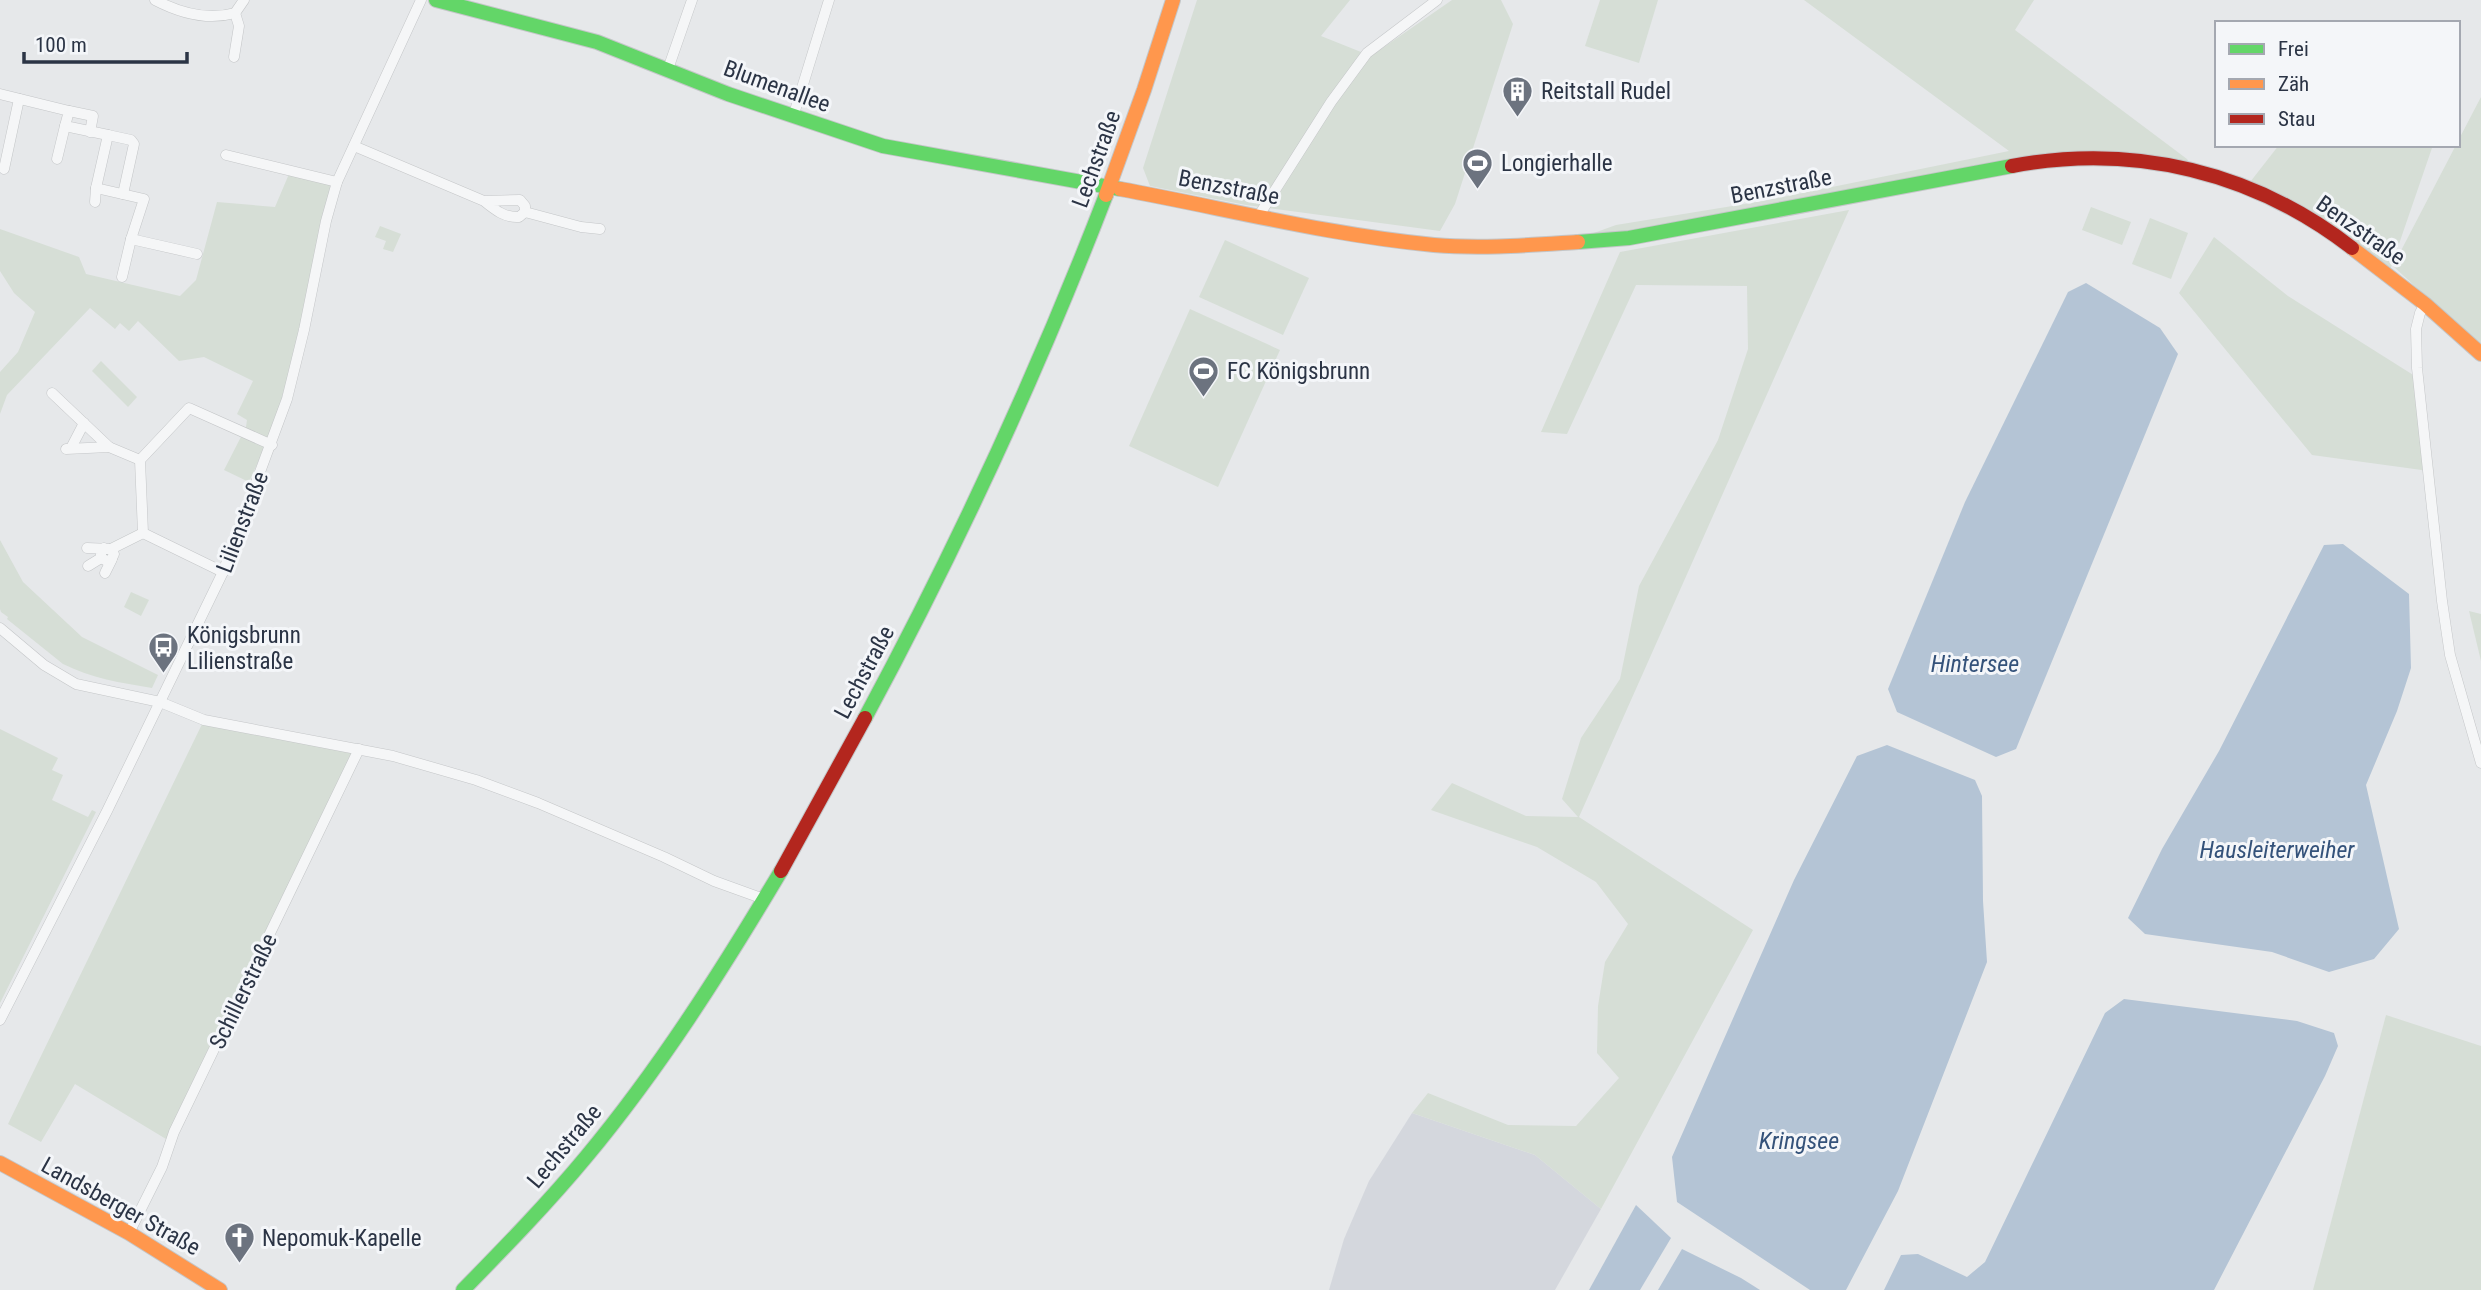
<svg xmlns="http://www.w3.org/2000/svg" width="2481" height="1290" viewBox="0 0 2481 1290" font-family="'Roboto Condensed',sans-serif">
	<rect width="100%" height="100%" fill="#e6e8ea"/>
	<path fill="#d4d7dd" d="M1412,1113L1535,1155L1601,1209L1555,1290H1329L1344,1239L1369,1181Z"/>
	<g fill="#d6ded6">
		<path d="M1197,0H1350L1321,36L1371,56L1452,0H1501L1513,24L1455,204L1440,231L1246,205L1150,186L1143,168Z"/>
		<path d="M1600,0H1658L1639,63L1585,46Z"/>
		<path d="M1804,0H2034L2015,30L2187,159L2196,171L2106,157L1629,238L1591,234L1616,225L1763,201L2009,151Z"/>
		<path d="M2481,97V347L2393,266L2456,145H2458V141Z"/>
		<path d="M2279,145H2433L2388,276L2247,186Z"/>
		<path d="M289,174L337,185L298,343L272,431L249,482L224,470L246,427L247,420L237,414L253,381L204,357L179,361L138,321L129,331L120,323L115,329L90,308L7,395L0,414V372L18,352L35,312L14,293L0,271V229L79,257L86,274L180,296L196,280L217,202L275,207Z"/>
		<path d="M2091,207L2131,222L2122,245L2082,230Z"/>
		<path d="M1849,210L1579,817L1753,930L1601,1209L1535,1155L1412,1113L1428,1093L1508,1125L1576,1126L1619,1078L1597,1053L1598,1006L1605,962L1628,924L1596,882L1537,847L1431,810L1452,783L1526,816L1578,817L1562,799L1581,738L1620,679L1639,586L1718,440L1748,349L1747,286L1636,285L1567,434L1541,432L1620,252Z"/>
		<path d="M2150,218L2188,233L2171,279L2132,264Z"/>
		<path d="M380,226L401,234L393,252L383,249L386,241L375,237Z"/>
		<path d="M2214,237L2288,296L2418,378L2429,471L2312,455L2179,293Z"/>
		<path d="M1225,240L1309,278L1283,335L1199,297Z"/>
		<path d="M1190,309L1280,350L1218,487L1129,446Z"/>
		<path d="M101,361L137,397L128,407L92,371Z"/>
		<path d="M0,540L23,582L82,637L158,675L152,688C121,683 91,678 63,664L7,619L8,617L1,612L0,609Z"/>
		<path d="M131,592L149,600L141,616L124,607Z"/>
		<path d="M2469,611L2481,614V661Z"/>
		<path d="M204,720L356,753L166,1139L75,1084L41,1142L8,1124Z"/>
		<path d="M0,729L58,758L52,770L63,775L52,800L88,817L92,810L96,812L0,1003Z"/>
		<path d="M2386,1015L2481,1046V1290H2313Z"/>
	</g>
	<g fill="#b4c4d5">
		<path d="M2086,283L2160,328L2178,354L2016,749L1996,757L1897,712L1888,689L1965,502L2068,292Z"/>
		<path d="M2343,544L2409,594L2411,668L2397,711L2366,785L2399,929L2374,959L2329,972L2272,952L2145,934L2128,918L2162,849L2219,751L2324,545Z"/>
		<path d="M1887,745L1975,780L1982,796L1983,901L1987,962L1898,1191L1846,1290H1810L1677,1202L1672,1157L1794,880L1857,756Z"/>
		<path d="M2124,999L2297,1021L2334,1033L2338,1046L2325,1076L2214,1290H1884L1901,1255L1918,1254L1967,1277L1985,1262L2105,1013Z"/>
		<path d="M1636,1205L1671,1238L1640,1290H1589Z"/>
		<path d="M1682,1249L1741,1278L1760,1290H1658Z"/>
	</g>
	<g fill="none" stroke-linecap="round" stroke-linejoin="round">
		<defs>
			<g id="street">
				<path d="M155,0C180,13 207,21 235,13L244,0"/>
				<path d="M234,57L239,26L235,13"/>
				<path d="M668,69L692,0"/>
				<path d="M0,94L69,111L65,126L108,135L96,188L144,199L131,239L197,254"/>
				<path d="M69,111L93,116L90,132"/>
				<path d="M793,117L829,0"/>
				<path d="M108,135L131,140L134,144L123,194"/>
				<path d="M354,146L484,201L520,200L525,206V212L519,217C505,218 495,210 484,201"/>
				<path d="M226,155L337,182"/>
				<path d="M57,159L65,126"/>
				<path d="M4,169L19,99"/>
				<path d="M95,202L96,188"/>
				<path d="M525,212L581,227L600,229"/>
				<path d="M1258,217L1331,102L1367,53L1437,0"/>
				<path d="M122,277L131,239"/>
				<path d="M2425,304L2420,313L2416,329L2417,368L2442,601L2450,655L2481,763"/>
				<path d="M52,393L109,447"/>
				<path d="M71,448L84,423"/>
				<path d="M66,449L109,447L140,460"/>
				<path d="M87,548L111,549L114,554L111,560L107,561L101,558V551L104,548"/>
				<path d="M111,549L143,533"/>
				<path d="M88,566L101,558"/>
				<path d="M223,572L143,533L140,460L189,408L272,445"/>
				<path d="M105,573L112,559"/>
				<path d="M0,628L44,665L76,684L160,702L204,720L393,756L476,780L538,803L664,857L714,881L764,899"/>
				<path d="M0,1020L107,811L223,572L287,399L304,330L326,221L337,182L421,0"/>
				<path d="M129,1233L162,1167L174,1132L359,749"/>
			</g>
			<g id="fast">
				<path d="M436,0L597,42L728,94L883,146L1120,189"/>
				<path d="M1578,242L1629,238L2012,166"/>
				<path d="M865,718C956,549 1037,374 1106,195"/>
				<path d="M463,1290C505,1247 547,1204 586,1157C660,1068 722,970 781,871"/>
			</g>
			<g id="slow">
				<path d="M1120,189C1224,208 1328,235 1434,245C1482,249 1530,245 1578,242"/>
				<path d="M1106,195L1144,90L1173,0"/>
				<path d="M2352,248L2425,304L2481,354"/>
				<path d="M0,1163L129,1233L220,1290"/>
			</g>
			<g id="jam">
				<path d="M2012,166C2134,143 2254,172 2352,248"/>
				<path d="M781,871L865,718"/>
			</g>
		</defs>
		<use href="#street" stroke="#c4c6c8" stroke-width="11"/>
		<use href="#fast" stroke="#c4c6c8" stroke-width="16"/>
		<use href="#slow" stroke="#c4c6c8" stroke-width="16"/>
		<use href="#jam" stroke="#c4c6c8" stroke-width="16"/>
		<use href="#street" stroke="#f5f6f7" stroke-width="10"/>
		<use href="#fast" stroke="#63d668" stroke-width="14"/>
		<use href="#slow" stroke="#ff974d" stroke-width="14"/>
		<use href="#jam" stroke="#b3261e" stroke-width="14"/>
	</g>
	<defs>
		<symbol id="building-pin" viewBox="-11 -11 22 30"><path d="M0 17L-7.5 6A9.5 9.5 0 1 1 7.5 6Z" fill="#6c737f" stroke="#f4f6f9"/><path d="M-4-6H4V6H1V3H-1V6H-4ZM-2.5-4.3h1.7v1.8h-1.7ZM.8-4.3h1.7v1.8H.8ZM-2.5-1h1.7V.8h-1.7ZM.8-1h1.7V.8H.8Z" fill="#fff"/></symbol>
		<symbol id="stadium-pin" viewBox="-11 -11 22 30"><path d="M0 17L-7.5 6A9.5 9.5 0 1 1 7.5 6Z" fill="#6c737f" stroke="#f4f6f9"/><path d="M0-5a6.5 5 0 1 0 0 10a6.5 5 0 1 0 0-10ZM-3.5-1.8h7v3.6h-7Z" fill="#fff"/></symbol>
		<symbol id="bus-pin" viewBox="-11 -11 22 30"><path d="M0 17L-7.5 6A9.5 9.5 0 1 1 7.5 6Z" fill="#6c737f" stroke="#f4f6f9"/><path d="M-5-6H5V4H4V6H2V4H-2V6H-4V4H-5ZM-3.5-4V0h7V-4ZM-3.5 1.2v1.5H-2V1.2ZM2 1.2v1.5H3.5V1.2Z" fill="#fff"/></symbol>
		<symbol id="church-pin" viewBox="-11 -11 22 30"><path d="M0 17L-7.5 6A9.5 9.5 0 1 1 7.5 6Z" fill="#6c737f" stroke="#f4f6f9"/><path d="M-1.2-6h2.4v3.5h3.3v2.4h-3.3V6h-2.4V-.1h-3.3v-2.4h3.3Z" fill="#fff"/></symbol>
	</defs>
	<g fill-rule="evenodd">
		<use href="#building-pin" x="1500" y="74" width="35" height="47"/>
		<use href="#stadium-pin" x="1460" y="146" width="35" height="47"/>
		<use href="#stadium-pin" x="1186" y="354" width="35" height="47"/>
		<use href="#bus-pin" x="146" y="630" width="35" height="47"/>
		<use href="#church-pin" x="222" y="1220" width="35" height="47"/>
	</g>
	<g text-anchor="middle" stroke-width="6" stroke-linejoin="round" paint-order="stroke">
		<g font-size="23" fill="#2b3445" stroke="#f4f6f9">
			<text transform="translate(777 86) rotate(20)" y="8">Blumenallee</text>
			<text transform="translate(1096 159) rotate(-70)" y="8">Lechstraße</text>
			<text transform="translate(1781 186) rotate(-11)" y="8">Benzstraße</text>
			<text transform="translate(1229 187) rotate(11)" y="8">Benzstraße</text>
			<text transform="translate(2361 230) rotate(35)" y="8">Benzstraße</text>
			<text transform="translate(242 522) rotate(-69)" y="8">Lilienstraße</text>
			<text transform="translate(864 672) rotate(-62)" y="8">Lechstraße</text>
			<text transform="translate(243 991) rotate(-64)" y="8">Schillerstraße</text>
			<text transform="translate(564 1146) rotate(-50)" y="8">Lechstraße</text>
			<text transform="translate(121 1206) rotate(29)" y="8">Landsberger Straße</text>
		</g>
		<g font-size="23" fill="#2b3445" stroke="#f4f6f9" text-anchor="start">
			<text x="1541" y="99">Reitstall Rudel</text>
			<text x="1501" y="171">Longierhalle</text>
			<text x="1227" y="379">FC Königsbrunn</text>
			<text x="187" y="643">Königsbrunn<tspan x="187" dy="26">Lilienstraße</tspan></text>
			<text x="262" y="1246">Nepomuk-Kapelle</text>
		</g>
		<g font-size="24" font-style="italic" fill="#34527a" stroke="#f4f6f9">
			<text x="1975" y="672">Hintersee</text>
			<text x="2277" y="858">Hausleiterweiher</text>
			<text x="1799" y="1149">Kringsee</text>
		</g>
	</g>
	<rect x="2215" y="21" width="245" height="126" fill="#f4f6f9" stroke="#a4a8b1" stroke-width="2"/>
	<rect x="2229" y="44" width="35" height="10" fill="#63d668" stroke="#a4a8b1" stroke-width="2"/>
	<text x="2278" y="56" font-size="21" fill="#2b3445">Frei</text>
	<rect x="2229" y="79" width="35" height="10" fill="#ff974d" stroke="#a4a8b1" stroke-width="2"/>
	<text x="2278" y="91" font-size="21" fill="#2b3445">Zäh</text>
	<rect x="2229" y="114" width="35" height="10" fill="#b3261e" stroke="#a4a8b1" stroke-width="2"/>
	<text x="2278" y="126" font-size="21" fill="#2b3445">Stau</text>
	<path d="M24 52v10h163v-10" fill="none" stroke="#2b3445" stroke-width="3.5"/>
	<text x="35" y="52" font-size="21" fill="#2b3445" stroke="#f4f6f9" stroke-width="5" paint-order="stroke">100 m</text>
</svg>
